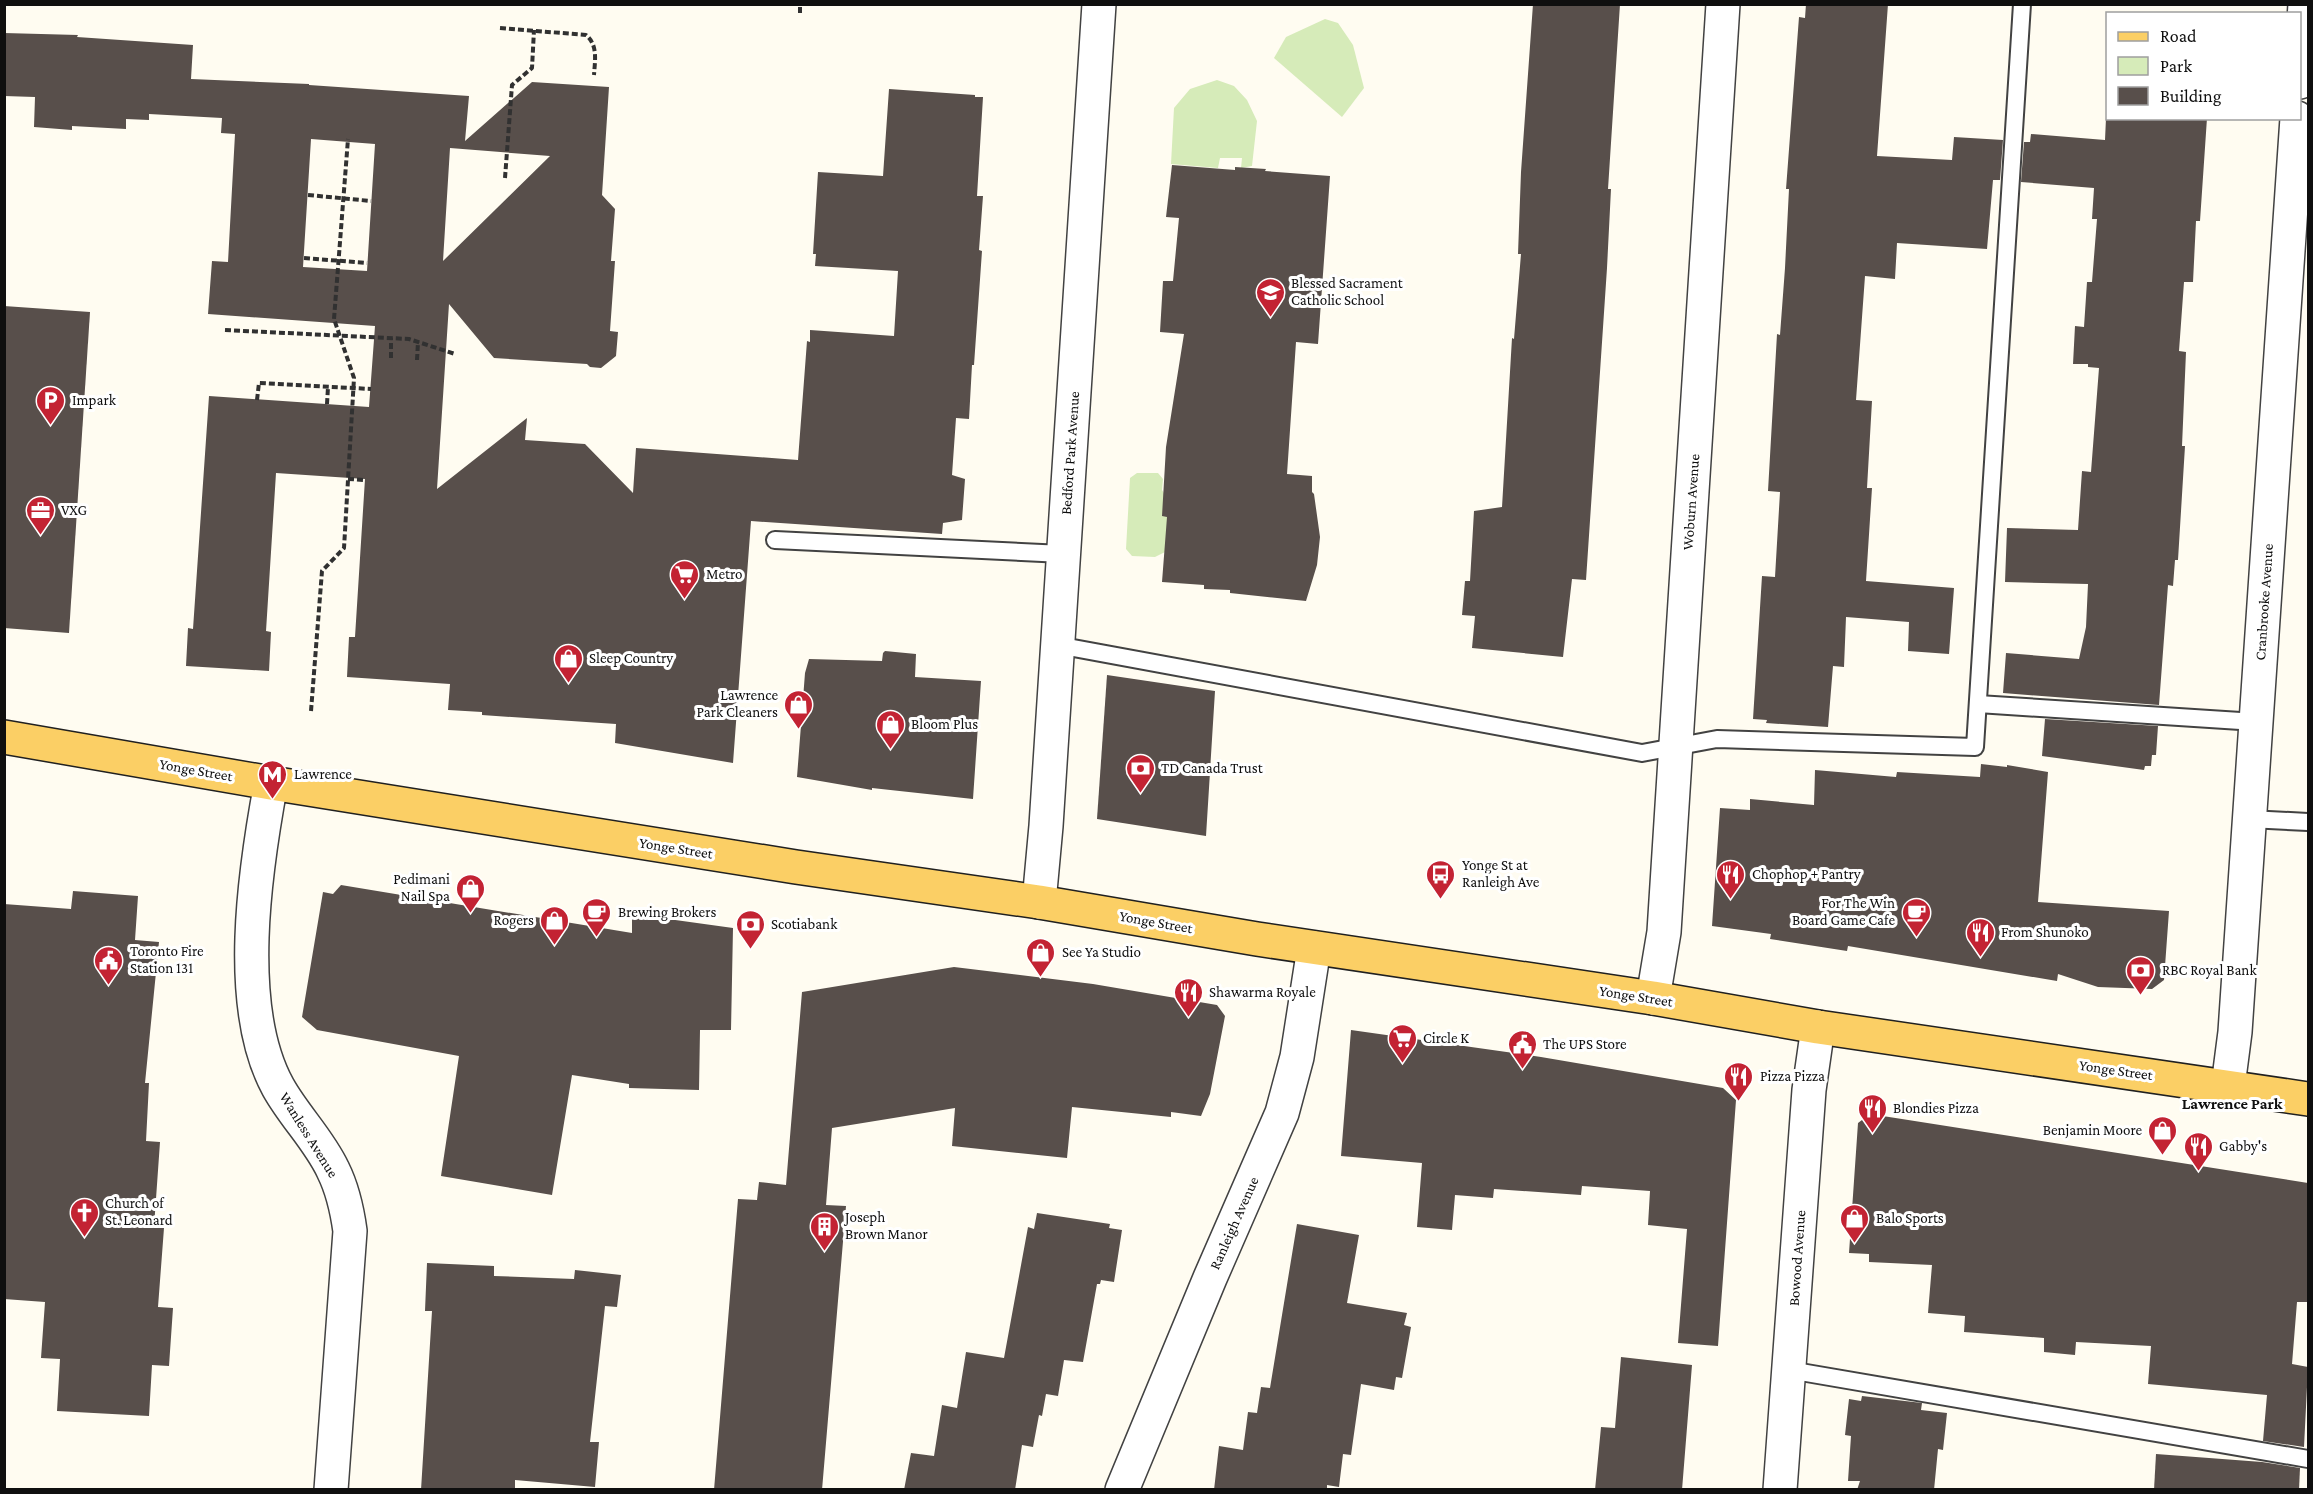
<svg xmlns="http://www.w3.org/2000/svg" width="2313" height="1494" viewBox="0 0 2313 1494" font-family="'Crimson Pro',serif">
	<rect width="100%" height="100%" fill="#fffcf1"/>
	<g fill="#d6ebb9">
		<path d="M1325,19L1338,23L1353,45L1364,88L1342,117L1274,58L1286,37Z"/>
		<path d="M1217,80L1234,86L1247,100L1257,121L1252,166L1241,168L1242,158H1220L1218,168L1171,164L1174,108L1190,89Z"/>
		<path d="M1137,473H1158L1163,479L1162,490L1169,501L1165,552L1155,557L1132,556L1126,549L1130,478Z"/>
	</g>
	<g fill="#584f4b" fill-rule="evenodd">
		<path d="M1533,4H1620L1608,189H1611L1607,268L1586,580L1572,579L1563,657L1472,648L1475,616L1462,615L1465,581H1470L1474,511L1502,507L1512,338L1514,339L1521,254H1518L1521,172Z"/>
		<path d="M1806,4H1888L1877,156L1952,160L1954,137L2003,140L2000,180H1993L1987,249L1897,243L1895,279L1865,276L1856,400L1872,401L1867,488H1872L1866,581L1954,588L1949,654L1908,651L1909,622L1846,617L1844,667L1833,666L1828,727L1766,723L1767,720L1753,719L1762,576L1775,577L1780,492L1768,491L1777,334L1780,335L1785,268L1789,189H1786L1799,17L1805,18Z"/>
		<path d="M4,33L78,35L77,37L193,45L191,79L309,84V85L469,96L465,141L532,82L609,87L602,195L615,209L611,261H615L610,331L618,332L616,356L601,368L590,367L587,364L494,358L449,304L437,489L527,418L525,440L585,444L633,493L636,448L798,460L807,341L810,342V330L894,336L898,271L815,266L816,254H813L818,172L883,176L889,89L975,95V97H983L977,196H983L979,250L982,251L974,365H972L969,419L956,418L952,475L965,479L962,520L943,523L942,534L751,521L733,763L615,743L616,724L482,715V712L448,710L450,684L347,677L349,637H355L365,479L276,473L266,631L271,632L269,671L186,666L188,628L193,629L209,396L369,407L375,326L208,314L212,261L228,262L235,134L221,133L222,118L149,114V120L126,119V129L72,126V130L34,127L35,97L4,96ZM311,139L375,144L367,271L303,267ZM450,148L550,156L443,261Z"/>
		<path d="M2106,118H2207L2200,221H2196L2193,282H2184L2179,351L2186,352L2182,446H2185L2178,560H2175L2173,586L2168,585L2159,705L2003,693L2006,653L2079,659L2086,627L2088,584L2005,582L2007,528L2078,530L2082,471L2091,472L2099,368L2088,367V364H2073L2075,326L2084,327L2087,282H2092L2097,219H2092L2094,188L2021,182L2024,142H2030L2031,134L2105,140Z"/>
		<path d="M1172,165L1235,170V167L1266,169L1265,171L1330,176L1318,344L1296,342L1287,474L1312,476V492L1314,494L1320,537L1317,565L1306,601L1230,593V590L1204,589V585L1162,582L1167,517L1162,516L1166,447L1184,334L1160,332L1163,281H1173L1179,218L1166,217Z"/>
		<path d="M4,306L90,312L69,633L4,628Z"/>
		<path d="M885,651L916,654L915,677L981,681L973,799L872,788V790L797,777L805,673L809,659L882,661L883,653Z"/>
		<path d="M1107,675L1215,691L1206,836L1097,819Z"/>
		<path d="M2045,719L2158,726L2156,755H2152L2151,766H2145L2144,770L2042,756Z"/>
		<path d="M1981,764L2007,767V765L2048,772L2038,902L2169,911L2164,980L2152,989L2098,987L2058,974L2057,981L1848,946L1847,951L1770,939L1771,934L1712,926L1720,808L1750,810V799L1814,805L1815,770L1896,777L1897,772L1980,777Z"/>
		<path d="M341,885L632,933V914L733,928L731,1030H700L699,1090L629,1088V1084L572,1075L552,1195L441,1176L459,1056L317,1030L302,1017L323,892L333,894Z"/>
		<path d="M73,891L138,896L135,940L159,942L145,1083H149L146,1141L160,1142L154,1227L164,1228L158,1307L173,1308L169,1366L152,1365L149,1416L57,1411L60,1359L41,1358L45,1302L4,1299V904L71,909Z"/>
		<path d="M954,967L1093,984L1217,1005L1225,1016L1210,1094L1201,1116L1171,1112V1117L1072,1107L1067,1158L952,1146L955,1108L832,1128L826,1205L846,1206L822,1490H714L738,1199L757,1200L759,1182L786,1185L802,992Z"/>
		<path d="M1351,1030L1541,1057L1723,1088L1736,1100L1718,1346L1678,1343L1687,1229L1648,1225L1650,1191L1582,1186L1581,1195L1494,1189L1493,1198L1455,1195L1452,1230L1417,1227L1422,1163L1341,1156Z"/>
		<path d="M1870,1114L2308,1183V1302H2297L2292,1364L2308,1367L2304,1447L2263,1441L2267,1395L2148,1384L2151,1346L2076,1342L2075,1355L2044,1352V1338L1964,1332L1965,1316L1928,1313L1932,1265L1869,1262V1254L1849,1253L1858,1123Z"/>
		<path d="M1037,1213L1110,1224L1109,1228L1122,1230L1114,1282L1101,1280L1100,1284H1097L1083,1362L1064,1360L1058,1396L1046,1394L1042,1416L1039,1415L1033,1447L1022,1445L1015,1490H904L911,1453L934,1456L942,1405L957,1408L966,1352L1004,1358L1028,1227L1034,1229Z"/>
		<path d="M1297,1224L1359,1235L1347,1303L1407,1313L1404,1325L1411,1327L1402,1378L1396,1377L1394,1390L1361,1384L1351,1455L1343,1454L1339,1487L1327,1485V1490H1214L1219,1446L1243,1450L1248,1412L1257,1413L1261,1387L1270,1388Z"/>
		<path d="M427,1263L494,1266V1276L574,1279L575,1270L621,1275L617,1307L605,1306L590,1442H599L595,1487L515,1480V1490H421L432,1311H425Z"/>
		<path d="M1621,1357L1692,1365L1682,1490H1595L1601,1427L1615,1428Z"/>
		<path d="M1862,1396L1922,1403L1921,1410L1947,1413L1943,1450L1938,1449L1934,1490H1857L1860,1481H1848L1851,1436L1845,1435L1849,1399L1861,1401Z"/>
		<path d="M2156,1454L2262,1462L2300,1468L2299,1490H2154Z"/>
	</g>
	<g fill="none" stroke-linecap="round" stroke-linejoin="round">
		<defs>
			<g id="lane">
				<path d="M775,540L1063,554"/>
				<path d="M1057,645L1642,753L1717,739L1975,747L2022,4"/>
				<path d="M1978,704L2256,722"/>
				<path d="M2249,819L2308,822"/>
				<path d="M1789,1370L2308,1459"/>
			</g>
			<g id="street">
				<path d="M2300,82L2305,4"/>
				<path d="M271,783C255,869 234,1007 278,1087C294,1116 319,1140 333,1170C343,1190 347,1209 350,1231L331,1490"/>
				<path d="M1039,902L1046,826L1099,4"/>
				<path d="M1653,998L1664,932L1723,4"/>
				<path d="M2228,1086L2235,1032L2297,118"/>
				<path d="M1122,1490L1210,1278L1282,1113L1297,1057L1314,948"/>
				<path d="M1780,1490L1809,1090L1818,1027"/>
			</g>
			<path id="primary" d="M4,737L271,783L796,867L1039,902L1257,939L1653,998L1818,1027L2308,1099"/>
		</defs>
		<use href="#lane" stroke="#424242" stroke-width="20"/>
		<use href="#street" stroke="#424242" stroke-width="36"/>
		<use href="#primary" stroke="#202020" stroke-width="36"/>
		<g stroke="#313131" stroke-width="4" stroke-dasharray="6 3" stroke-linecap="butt">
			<path d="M800,13V4"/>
			<path d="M500,28L586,35C598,45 595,60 594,75"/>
			<path d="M505,178L512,85L532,68L534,30"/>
			<path d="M308,195L371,201"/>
			<path d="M304,258L367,263"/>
			<path d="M225,330L409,339L455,354"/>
			<path d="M391,358V338"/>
			<path d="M417,360L418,342"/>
			<path d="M257,400L259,383L371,389"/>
			<path d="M327,404L328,387"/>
			<path d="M348,479L365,480"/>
			<path d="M311,711L322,571L344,548L354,378L334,319L348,139"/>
		</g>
		<use href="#lane" stroke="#fff" stroke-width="16"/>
		<use href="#street" stroke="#fff" stroke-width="33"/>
		<use href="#primary" stroke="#fbcf65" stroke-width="33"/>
	</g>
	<defs>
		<symbol id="school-pin" viewBox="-11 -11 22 30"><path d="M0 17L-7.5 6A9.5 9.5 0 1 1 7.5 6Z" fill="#c32333" stroke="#fff"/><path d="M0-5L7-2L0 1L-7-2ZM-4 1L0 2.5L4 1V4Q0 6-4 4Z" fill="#fff"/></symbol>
		<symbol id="parking-pin" viewBox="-11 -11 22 30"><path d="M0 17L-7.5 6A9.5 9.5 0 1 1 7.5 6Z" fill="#c32333" stroke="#fff"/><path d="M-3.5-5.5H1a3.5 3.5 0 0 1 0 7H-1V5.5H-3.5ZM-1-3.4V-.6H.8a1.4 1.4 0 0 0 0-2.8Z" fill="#fff"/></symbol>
		<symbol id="office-pin" viewBox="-11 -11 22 30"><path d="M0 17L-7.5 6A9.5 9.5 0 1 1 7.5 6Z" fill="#c32333" stroke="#fff"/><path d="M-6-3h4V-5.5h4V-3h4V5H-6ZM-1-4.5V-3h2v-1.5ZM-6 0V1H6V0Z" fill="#fff"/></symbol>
		<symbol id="supermarket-pin" viewBox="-11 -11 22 30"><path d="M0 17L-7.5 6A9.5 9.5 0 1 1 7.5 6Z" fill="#c32333" stroke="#fff"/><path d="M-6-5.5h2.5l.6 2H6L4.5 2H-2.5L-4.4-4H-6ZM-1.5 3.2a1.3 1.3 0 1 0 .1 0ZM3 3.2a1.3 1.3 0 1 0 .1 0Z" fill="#fff"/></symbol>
		<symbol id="shop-pin" viewBox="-11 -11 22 30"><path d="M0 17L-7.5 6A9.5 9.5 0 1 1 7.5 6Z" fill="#c32333" stroke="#fff"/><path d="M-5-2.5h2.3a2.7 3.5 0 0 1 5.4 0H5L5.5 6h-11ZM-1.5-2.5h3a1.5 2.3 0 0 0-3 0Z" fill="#fff"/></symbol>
		<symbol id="bank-pin" viewBox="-11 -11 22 30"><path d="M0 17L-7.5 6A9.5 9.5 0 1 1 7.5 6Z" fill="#c32333" stroke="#fff"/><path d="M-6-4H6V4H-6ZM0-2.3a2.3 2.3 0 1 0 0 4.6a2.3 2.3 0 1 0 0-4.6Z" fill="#fff"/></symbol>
		<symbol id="metro-pin" viewBox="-11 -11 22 30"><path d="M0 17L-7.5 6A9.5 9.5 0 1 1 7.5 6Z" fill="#c32333" stroke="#fff"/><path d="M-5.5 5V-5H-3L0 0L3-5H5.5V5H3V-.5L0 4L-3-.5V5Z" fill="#fff"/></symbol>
		<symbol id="bus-pin" viewBox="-11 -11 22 30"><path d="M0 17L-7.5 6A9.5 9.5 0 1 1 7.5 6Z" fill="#c32333" stroke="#fff"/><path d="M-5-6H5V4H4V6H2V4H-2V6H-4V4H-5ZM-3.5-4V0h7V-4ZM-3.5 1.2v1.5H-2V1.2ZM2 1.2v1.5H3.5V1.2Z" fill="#fff"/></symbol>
		<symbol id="restaurant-pin" viewBox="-11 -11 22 30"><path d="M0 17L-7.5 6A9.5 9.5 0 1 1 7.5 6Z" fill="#c32333" stroke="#fff"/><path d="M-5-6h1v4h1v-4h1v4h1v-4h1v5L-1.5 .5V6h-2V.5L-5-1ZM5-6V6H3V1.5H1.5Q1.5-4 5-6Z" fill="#fff"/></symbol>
		<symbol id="cafe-pin" viewBox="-11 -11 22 30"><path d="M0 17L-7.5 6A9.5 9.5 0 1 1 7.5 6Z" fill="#c32333" stroke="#fff"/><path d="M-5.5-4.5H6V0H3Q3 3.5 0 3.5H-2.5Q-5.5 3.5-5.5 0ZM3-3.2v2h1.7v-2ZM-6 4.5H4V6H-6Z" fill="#fff"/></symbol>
		<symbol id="civic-pin" viewBox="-11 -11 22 30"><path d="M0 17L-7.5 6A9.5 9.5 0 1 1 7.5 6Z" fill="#c32333" stroke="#fff"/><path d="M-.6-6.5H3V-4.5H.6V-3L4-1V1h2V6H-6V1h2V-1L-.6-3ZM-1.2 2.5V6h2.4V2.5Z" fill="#fff"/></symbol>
		<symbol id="church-pin" viewBox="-11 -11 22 30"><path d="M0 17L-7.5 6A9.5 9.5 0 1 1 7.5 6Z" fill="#c32333" stroke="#fff"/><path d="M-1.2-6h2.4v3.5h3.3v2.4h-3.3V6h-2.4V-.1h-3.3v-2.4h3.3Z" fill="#fff"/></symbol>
		<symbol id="building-pin" viewBox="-11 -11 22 30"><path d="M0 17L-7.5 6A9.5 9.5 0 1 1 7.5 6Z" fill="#c32333" stroke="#fff"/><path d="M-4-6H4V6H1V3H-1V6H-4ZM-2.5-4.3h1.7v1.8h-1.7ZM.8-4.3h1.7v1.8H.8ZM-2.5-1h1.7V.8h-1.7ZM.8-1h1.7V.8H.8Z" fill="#fff"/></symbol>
	</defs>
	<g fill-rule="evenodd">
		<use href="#school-pin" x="1254" y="276" width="33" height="45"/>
		<use href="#parking-pin" x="34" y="384" width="33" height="45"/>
		<use href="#office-pin" x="24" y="494" width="33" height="45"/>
		<use href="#supermarket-pin" x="668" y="558" width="33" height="45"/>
		<use href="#shop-pin" x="552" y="642" width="33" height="45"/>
		<use href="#shop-pin" x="782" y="688" width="33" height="45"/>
		<use href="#shop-pin" x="874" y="708" width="33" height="45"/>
		<use href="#bank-pin" x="1124" y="752" width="33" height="45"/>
		<use href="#metro-pin" x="256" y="758" width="33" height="45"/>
		<use href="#bus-pin" x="1424" y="858" width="33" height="45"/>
		<use href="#restaurant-pin" x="1714" y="858" width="33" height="45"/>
		<use href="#shop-pin" x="454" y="872" width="33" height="45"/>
		<use href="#cafe-pin" x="580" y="896" width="33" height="45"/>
		<use href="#cafe-pin" x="1900" y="896" width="33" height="45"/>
		<use href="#shop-pin" x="538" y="904" width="33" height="45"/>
		<use href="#bank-pin" x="734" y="908" width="33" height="45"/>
		<use href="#restaurant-pin" x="1964" y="916" width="33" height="45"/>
		<use href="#shop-pin" x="1024" y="936" width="33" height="45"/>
		<use href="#civic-pin" x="92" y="944" width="33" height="45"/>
		<use href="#bank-pin" x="2124" y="954" width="33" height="45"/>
		<use href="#restaurant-pin" x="1172" y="976" width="33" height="45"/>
		<use href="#supermarket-pin" x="1386" y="1022" width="33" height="45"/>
		<use href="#civic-pin" x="1506" y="1028" width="33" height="45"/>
		<use href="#restaurant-pin" x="1722" y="1060" width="33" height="45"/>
		<use href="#restaurant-pin" x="1856" y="1092" width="33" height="45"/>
		<use href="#shop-pin" x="2146" y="1114" width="33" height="45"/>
		<use href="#restaurant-pin" x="2182" y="1130" width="33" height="45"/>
		<use href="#church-pin" x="68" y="1196" width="33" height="45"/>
		<use href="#shop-pin" x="1838" y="1202" width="33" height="45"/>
		<use href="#building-pin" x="808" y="1210" width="33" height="45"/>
	</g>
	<g text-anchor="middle" stroke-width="6" stroke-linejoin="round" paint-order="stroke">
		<g font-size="15" fill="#0f0f0f" stroke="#fff" text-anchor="start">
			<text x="1291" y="288">Blessed Sacrament<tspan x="1291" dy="17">Catholic School</tspan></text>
			<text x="72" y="405">Impark</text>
			<text x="61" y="515">VXG</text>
			<text x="706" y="579">Metro</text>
			<text x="589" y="663">Sleep Country</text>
			<text x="778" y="700" text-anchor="end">Lawrence<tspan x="778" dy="17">Park Cleaners</tspan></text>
			<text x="911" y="729">Bloom Plus</text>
			<text x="1161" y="773">TD Canada Trust</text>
			<text x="294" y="779">Lawrence</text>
			<text x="1462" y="870">Yonge St at<tspan x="1462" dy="17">Ranleigh Ave</tspan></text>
			<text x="1752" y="879">Chophop + Pantry</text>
			<text x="450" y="884" text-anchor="end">Pedimani<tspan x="450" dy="17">Nail Spa</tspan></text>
			<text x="1895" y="908" text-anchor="end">For The Win<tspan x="1895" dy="17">Board Game Cafe</tspan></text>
			<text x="618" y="917">Brewing Brokers</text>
			<text x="534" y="925" text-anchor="end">Rogers</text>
			<text x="771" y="929">Scotiabank</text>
			<text x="2001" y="937">From Shunoko</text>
			<text x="130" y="956">Toronto Fire<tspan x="130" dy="17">Station 131</tspan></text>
			<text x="1062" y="957">See Ya Studio</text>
			<text x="2162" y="975">RBC Royal Bank</text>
			<text x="1209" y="997">Shawarma Royale</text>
			<text x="1423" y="1043">Circle K</text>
			<text x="1543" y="1049">The UPS Store</text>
			<text x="1760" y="1081">Pizza Pizza</text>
			<text x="1893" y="1113">Blondies Pizza</text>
			<text x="2142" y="1135" text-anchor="end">Benjamin Moore</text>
			<text x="2219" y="1151">Gabby's</text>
			<text x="105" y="1208">Church of<tspan x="105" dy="17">St. Leonard</tspan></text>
			<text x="845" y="1222">Joseph<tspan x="845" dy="17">Brown Manor</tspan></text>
			<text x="1876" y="1223">Balo Sports</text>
		</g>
		<g font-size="15" fill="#0f0f0f" stroke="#fff">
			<text transform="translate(1070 453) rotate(-86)" y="5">Bedford Park Avenue</text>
			<text transform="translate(1691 502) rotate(-86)" y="5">Woburn Avenue</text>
			<text transform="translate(2264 602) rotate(-86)" y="5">Cranbrooke Avenue</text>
			<text transform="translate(196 770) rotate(10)" y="5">Yonge Street</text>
			<text transform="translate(676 848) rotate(9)" y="5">Yonge Street</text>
			<text transform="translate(1156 922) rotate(10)" y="5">Yonge Street</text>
			<text transform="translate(1636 996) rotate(9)" y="5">Yonge Street</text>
			<text transform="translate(2116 1070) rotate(8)" y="5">Yonge Street</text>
			<text transform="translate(309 1135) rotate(58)" y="5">Wanless Avenue</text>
			<text transform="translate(1234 1223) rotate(-66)" y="5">Ranleigh Avenue</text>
			<text transform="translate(1797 1258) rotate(-86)" y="5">Bowood Avenue</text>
		</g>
		<g font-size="16" font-weight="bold" fill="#0f0f0f" stroke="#fff">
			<text x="2232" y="1109">Lawrence Park</text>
		</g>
	</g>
	<rect width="2313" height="1494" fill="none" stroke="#0f0f0f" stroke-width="12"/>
	<rect x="2106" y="12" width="195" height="108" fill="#ffffff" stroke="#9f9f9f" stroke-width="1.5"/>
	<rect x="2118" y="32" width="30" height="9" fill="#fbcf65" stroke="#9f9f9f" stroke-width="1.5"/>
	<text x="2160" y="42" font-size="18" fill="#0f0f0f">Road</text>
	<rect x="2118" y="57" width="30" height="18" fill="#d6ebb9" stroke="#9f9f9f" stroke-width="1.5"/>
	<text x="2160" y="72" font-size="18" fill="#0f0f0f">Park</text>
	<rect x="2118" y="87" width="30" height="18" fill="#584f4b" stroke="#9f9f9f" stroke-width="1.5"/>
	<text x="2160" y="102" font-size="18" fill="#0f0f0f">Building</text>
</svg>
